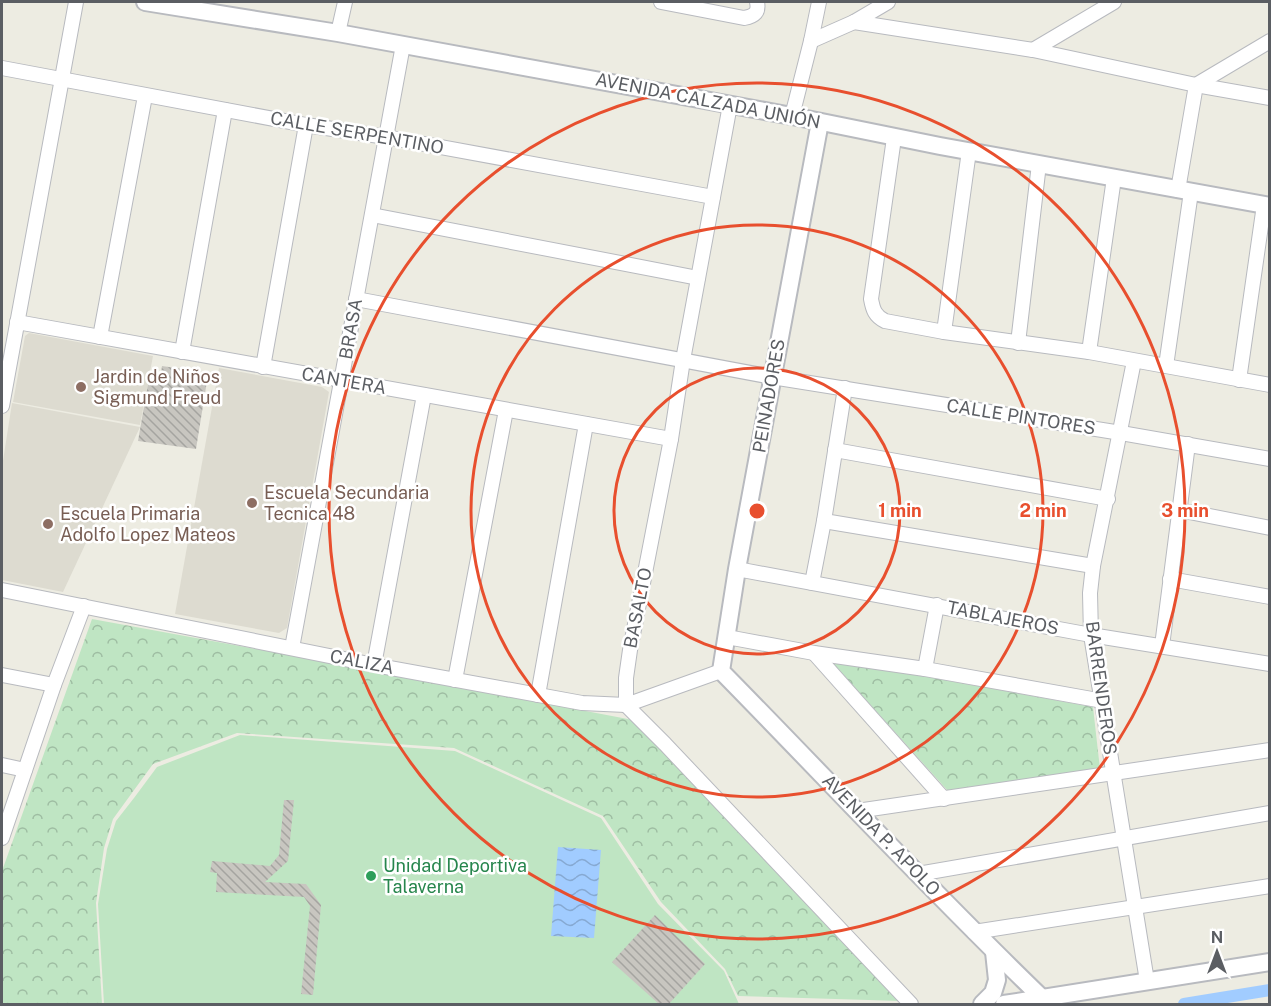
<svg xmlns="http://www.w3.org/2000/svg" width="1271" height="1006" viewBox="0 0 1271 1006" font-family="'Public Sans',sans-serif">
	<defs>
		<pattern id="park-crowns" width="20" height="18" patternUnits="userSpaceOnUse" patternTransform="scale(1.5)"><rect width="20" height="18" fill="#bfe5c3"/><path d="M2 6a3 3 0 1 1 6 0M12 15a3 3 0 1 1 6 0" fill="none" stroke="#9ebda2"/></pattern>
		<pattern id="water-waves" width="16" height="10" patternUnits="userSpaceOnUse" patternTransform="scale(1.5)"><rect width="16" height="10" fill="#a1ccff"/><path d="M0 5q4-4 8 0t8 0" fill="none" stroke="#86a9d2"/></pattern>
		<pattern id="building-back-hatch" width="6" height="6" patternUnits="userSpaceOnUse" patternTransform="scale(1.5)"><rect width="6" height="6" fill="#c8c6c0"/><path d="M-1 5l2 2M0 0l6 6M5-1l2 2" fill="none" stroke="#a5a4a0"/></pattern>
	</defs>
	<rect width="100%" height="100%" fill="#edece2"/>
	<g fill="#dddbd0">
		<path d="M29,333L153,356L140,425L13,402L25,336Z"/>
		<path d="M219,368L322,387L329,392L287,628L279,633L175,614Z"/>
		<path d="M12,403L140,427L63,592L2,580V467Z"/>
	</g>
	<g fill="url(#park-crowns)">
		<path d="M92,619L344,665L633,720L901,1001L738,996L725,969L661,902L603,816L454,748L237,733L153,764L113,819L104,848L96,903L102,1004H2V871Z"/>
		<path d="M829,659L1093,707L1100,769L948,791Z"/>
	</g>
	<path fill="#bfe5c3" d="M240,735L455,751L601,818L658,904L724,971L739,1004H104L98,904L107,849L116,821L134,798L157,767Z"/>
	<path fill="url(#water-waves)" d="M558,847L601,850L594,938L551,936Z"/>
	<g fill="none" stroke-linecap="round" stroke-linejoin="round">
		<path stroke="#a1ccff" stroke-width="12" d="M1184,1004L1270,990"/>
	</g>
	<g fill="url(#building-back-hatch)">
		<path d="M162,366L196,371V380L207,381L196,449L138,441L150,372L161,373Z"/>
		<path d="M284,800H294L288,861L265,882L306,884L321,905L313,995L301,994L310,906L304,897L216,892L217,873L210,872L212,861L270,866L279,855Z"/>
		<path d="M655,915L705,964L668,1005H660L612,962Z"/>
	</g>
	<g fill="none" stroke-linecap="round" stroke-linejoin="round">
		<defs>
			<g id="minor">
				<path d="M661,2L744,18C755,16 759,12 757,2"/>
				<path d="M854,22L1033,50L1196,85L1270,98"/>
				<path d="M338,33L345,2"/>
				<path d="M811,41L854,22L888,2"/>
				<path d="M1033,50L1114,2"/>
				<path d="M2,68L306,125L386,137L713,197"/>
				<path d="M730,105L683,360L671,439L630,650L626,678V705L665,744L911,1004"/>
				<path d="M792,116L811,41L819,2"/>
				<path d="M894,138L871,299C873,310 875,316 885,321L944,332L1089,352L1270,385"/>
				<path d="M1178,190L1196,85L1270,41"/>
				<path d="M372,215L698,278"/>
				<path d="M356,299L772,377L1121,433L1270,459"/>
				<path d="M17,322L671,439"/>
				<path d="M944,332L969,151"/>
				<path d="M100,337L145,96"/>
				<path d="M1018,343L1039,164"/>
				<path d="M182,352L225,110"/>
				<path d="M1089,352L1114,178"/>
				<path d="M1134,361L1093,566L1090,593L1091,635L1147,981"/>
				<path d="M1166,366L1191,192"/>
				<path d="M263,367L306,125"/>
				<path d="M1239,380L1264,205"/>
				<path d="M2,406L76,2"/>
				<path d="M835,450L1108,499"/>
				<path d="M1179,510L1270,528"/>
				<path d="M824,521L1093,566"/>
				<path d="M737,569L1091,635L1270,664"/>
				<path d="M1170,579L1270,597"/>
				<path d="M812,583L824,521L845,388"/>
				<path d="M2,590L374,665L582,703L626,705L721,671"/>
				<path d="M727,637L814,653L925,669L1103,701"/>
				<path d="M1162,646L1188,444"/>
				<path d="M292,648L403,45"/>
				<path d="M814,653L944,799"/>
				<path d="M374,665L424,395"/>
				<path d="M925,669L937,605"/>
				<path d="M2,675L54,685"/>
				<path d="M455,680L506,410"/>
				<path d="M538,695L586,424"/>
				<path d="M2,765L25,770"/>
				<path d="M857,811L1270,750"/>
				<path d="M2,838L54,685L84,606"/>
				<path d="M918,874L1270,813"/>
				<path d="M974,932L1270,886"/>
			</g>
			<g id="tertiary">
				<path d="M145,2L338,33L792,116L940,146L1270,206"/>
				<path d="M820,122L737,569L721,671C828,780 932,892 1042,998L1046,1004"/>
				<path d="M982,1004L993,993L997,980L994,952"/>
				<path d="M1004,1004L1270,962"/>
			</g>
		</defs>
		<use href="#minor" stroke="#b8babf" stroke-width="16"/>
		<use href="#tertiary" stroke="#b8babf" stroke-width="20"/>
		<use href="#minor" stroke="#fff" stroke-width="14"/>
		<use href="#tertiary" stroke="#fff" stroke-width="16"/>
	</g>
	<g fill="none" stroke="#e84f2e" stroke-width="3">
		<circle cx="757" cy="511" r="143"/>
		<circle cx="757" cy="511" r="286"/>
		<circle cx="757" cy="511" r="428"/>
	</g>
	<g fill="#8d6e63" stroke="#fff" stroke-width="2">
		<circle cx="81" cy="387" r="6"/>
		<circle cx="252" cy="503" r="6"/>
		<circle cx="48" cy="524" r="6"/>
	</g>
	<circle fill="#2e9e5b" stroke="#fff" stroke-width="2" cx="371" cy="876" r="6"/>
	<g text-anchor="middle" stroke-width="5" stroke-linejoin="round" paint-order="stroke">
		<g font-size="18" fill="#5b5e63" stroke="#fff">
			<text transform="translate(708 101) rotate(11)" y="6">AVENIDA CALZADA UNIÓN</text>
			<text transform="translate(357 133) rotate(10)" y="6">CALLE SERPENTINO</text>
			<text transform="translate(351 329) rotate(-80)" y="6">BRASA</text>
			<text transform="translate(344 381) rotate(10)" y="6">CANTERA</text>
			<text transform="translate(769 396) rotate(-80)" y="6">PEINADORES</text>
			<text transform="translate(1021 417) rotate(9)" y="6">CALLE PINTORES</text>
			<text transform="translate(638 608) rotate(-79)" y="6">BASALTO</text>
			<text transform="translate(1003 618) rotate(11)" y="6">TABLAJEROS</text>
			<text transform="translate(362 662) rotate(11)" y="6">CALIZA</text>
			<text transform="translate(1101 688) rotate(82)" y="6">BARRENDEROS</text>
			<text transform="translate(881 835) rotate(46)" y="6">AVENIDA P. APOLO</text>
		</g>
		<g font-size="18" fill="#785e54" stroke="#fff" text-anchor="start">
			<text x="93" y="383">Jardin de Niños<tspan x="93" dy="21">Sigmund Freud</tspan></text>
			<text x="264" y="499">Escuela Secundaria<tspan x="264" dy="21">Tecnica 48</tspan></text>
			<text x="60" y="520">Escuela Primaria<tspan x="60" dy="21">Adolfo Lopez Mateos</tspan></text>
		</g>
		<g font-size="18" fill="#27864d" stroke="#fff" text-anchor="start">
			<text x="383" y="872">Unidad Deportiva<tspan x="383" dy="21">Talaverna</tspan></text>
		</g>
	</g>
	<circle cx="757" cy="511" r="9" fill="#e84f2e" stroke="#fff" stroke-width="3"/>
	<g font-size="18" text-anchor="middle" font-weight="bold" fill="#e84f2e" stroke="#fff" stroke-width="5" stroke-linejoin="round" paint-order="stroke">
		<text x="900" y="517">1 min</text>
		<text x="1043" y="517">2 min</text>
		<text x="1185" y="517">3 min</text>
	</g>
	<rect width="1271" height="1006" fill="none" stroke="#5b5e63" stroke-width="6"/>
	<g transform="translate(1217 952)" stroke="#ffffff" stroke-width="4.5" paint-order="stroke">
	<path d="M0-4.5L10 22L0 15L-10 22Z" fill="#5b5e63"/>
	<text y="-9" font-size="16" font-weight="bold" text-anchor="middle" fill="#5b5e63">N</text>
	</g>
</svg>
